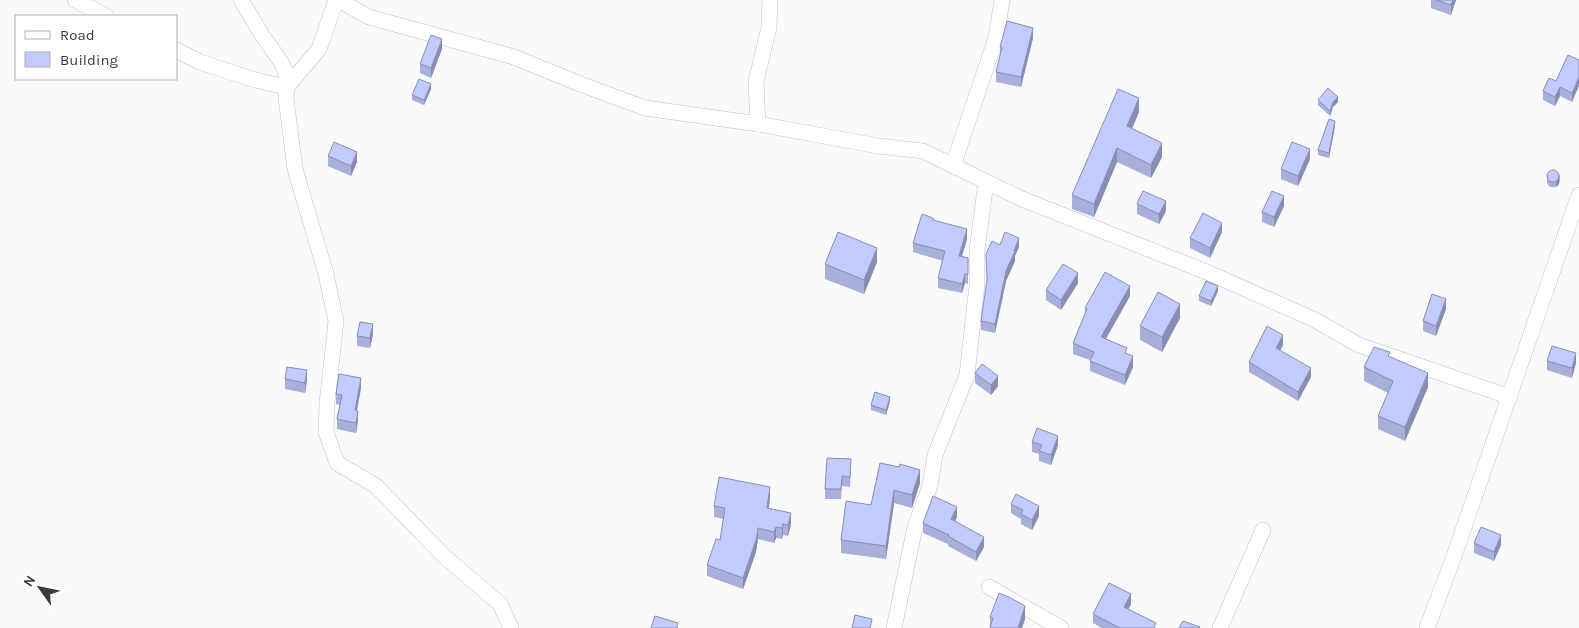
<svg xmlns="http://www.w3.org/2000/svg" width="1579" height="628" viewBox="0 0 1579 628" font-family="Karla,sans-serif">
	<rect width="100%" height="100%" fill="#fafafa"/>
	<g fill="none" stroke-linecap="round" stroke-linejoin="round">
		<defs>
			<g id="minor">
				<path d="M75,0L106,16"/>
				<path d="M241,0L262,35L281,62L285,70L288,82L286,98L295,169L326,274L336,321L327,403L326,432L337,463L376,486L445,557L500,604L511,628"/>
				<path d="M338,0L369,17L514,57L580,84L645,108L758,124"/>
				<path d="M770,0L769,27L756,82L758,124L878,146L923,151L1022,199L1209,273L1313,319L1359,345L1510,397"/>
				<path d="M176,50L200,62L255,80L287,87L319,49L336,0"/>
				<path d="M953,166L996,38L1002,0"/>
				<path d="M989,587L1061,628"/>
				<path d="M894,628L915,527L930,486L935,455L967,375L977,285V250L986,182"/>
				<path d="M1220,628L1263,530"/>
				<path d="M1427,628L1453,559L1579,195"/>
			</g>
		</defs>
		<use href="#minor" stroke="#b8bedf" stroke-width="16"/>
		<use href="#minor" stroke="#fff" stroke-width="15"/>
	</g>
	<g fill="#a7afda">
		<path d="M1431,0H1456L1451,15L1431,8Z"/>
		<path d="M1033,38L1021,87L996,82V72L1000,57V47Z"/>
		<path d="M442,49L431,78L420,73V64Z"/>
		<path d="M1579,60L1572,102L1560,96L1555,106L1543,100V91L1556,81Z"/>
		<path d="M431,89L424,105L412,100V95Z"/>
		<path d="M1318,100L1338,102L1333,107L1330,116L1318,105Z"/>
		<path d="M1139,112L1132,129L1162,157L1151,178L1117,162L1094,217L1072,209V195Z"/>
		<path d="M1335,126L1329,158L1318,155V150Z"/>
		<path d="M328,156L357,162L351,176L328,166Z"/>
		<path d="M1310,159L1298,186L1281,179V169Z"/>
		<path d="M1547,174L1560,179L1559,184L1556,187H1550L1547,183Z"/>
		<path d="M1137,204L1166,211L1159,224L1137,214Z"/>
		<path d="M1284,206L1274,227L1262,222V212Z"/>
		<path d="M933,220L967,239L962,256L968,258V284L965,283L962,293L938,288V278L943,261L913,252V243Z"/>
		<path d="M1222,232L1210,258L1190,248V238Z"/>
		<path d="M1000,245L1019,247L1015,256V261L1006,281L995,333L981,330V321Z"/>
		<path d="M877,262L864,294L825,279V264Z"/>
		<path d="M1078,283L1061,310L1046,300V290Z"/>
		<path d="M1218,291L1211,306L1199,301V296Z"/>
		<path d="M1130,296L1106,339L1127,354L1133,367L1125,385L1090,371V360L1073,354V343L1085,316V308Z"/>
		<path d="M1446,309L1436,336L1423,331V321Z"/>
		<path d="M1180,318L1162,352L1140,340V326Z"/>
		<path d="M373,334L370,348L357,346V336Z"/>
		<path d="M1283,345L1280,350L1311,377L1298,401L1249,372V362Z"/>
		<path d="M1390,357L1428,387L1405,441L1378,429V416L1388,393L1364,381V367Z"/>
		<path d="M1547,361L1576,363L1572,378L1547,370Z"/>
		<path d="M975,373L998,386L991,395L975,383Z"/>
		<path d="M285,379L307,380L305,393L285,389Z"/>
		<path d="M361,388L357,411L358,421L356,433L337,429V419L340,405L336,404V394Z"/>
		<path d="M890,401L886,415L871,410V405Z"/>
		<path d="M1032,442L1058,445L1051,465L1039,461V454L1032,452Z"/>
		<path d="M880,463L920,483L912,508L894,503L886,559L841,553V540L871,505Z"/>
		<path d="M851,468L850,487L842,486L841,499H825V489Z"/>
		<path d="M770,498L769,508L791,524L788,536L783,535L782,539L776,538L774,543L758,539L756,552L743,589L707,576V565L720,540L724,519L714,517V506Z"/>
		<path d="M1011,504L1039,516L1032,530L1021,524V519L1011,513Z"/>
		<path d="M957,517L955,521L984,547L976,561L948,546V544L923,533V523Z"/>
		<path d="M1474,543L1501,545L1494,561L1474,553Z"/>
		<path d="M1131,604L1128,609L1156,628H1102L1093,623V614Z"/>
		<path d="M990,617L1025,619L1022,628H990Z"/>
	</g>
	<g fill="#888eb1">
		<path d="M1453,0H1456L1451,15V5Z"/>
		<path d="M1033,28V38L1021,87V77Z"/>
		<path d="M442,39V49L431,78V68Z"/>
		<path d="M1579,77V86L1572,102V93Z"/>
		<path d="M431,84V89L424,105V100Z"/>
		<path d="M1560,87V96L1555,106V97Z"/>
		<path d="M1338,97V102L1333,107L1330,116V111L1333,102Z"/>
		<path d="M1139,98V112L1127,140V126Z"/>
		<path d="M1335,121V126L1329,158V153Z"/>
		<path d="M1162,143V157L1151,178V165Z"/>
		<path d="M1117,148V162L1094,217V204Z"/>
		<path d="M1310,149V159L1298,186V176Z"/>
		<path d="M357,152V162L351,176V166Z"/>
		<path d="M1560,174L1559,184L1556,187V182Z"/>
		<path d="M1284,196V206L1274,227V217Z"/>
		<path d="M1166,201V211L1159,224V214Z"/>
		<path d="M1222,223V232L1210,258V248Z"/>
		<path d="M967,229V239L959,266V256Z"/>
		<path d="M1019,238V247L1015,256V261L1006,281L995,333V324L1006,271Z"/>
		<path d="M877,248V262L864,294V280Z"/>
		<path d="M1078,273V283L1061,310V300Z"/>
		<path d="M965,274V283L962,293V284Z"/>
		<path d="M1130,286V296L1101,347V337Z"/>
		<path d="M1218,286V291L1211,306V301Z"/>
		<path d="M1446,299V309L1436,336V326Z"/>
		<path d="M1180,304V318L1162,352V337Z"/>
		<path d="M373,324V334L370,348V338Z"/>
		<path d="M1283,335V345L1276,358V348Z"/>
		<path d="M1576,353V363L1572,378V368Z"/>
		<path d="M1133,356V367L1125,385V375Z"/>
		<path d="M1311,368V377L1298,401V392Z"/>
		<path d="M307,370V380L305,393V383Z"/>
		<path d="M1428,373V387L1405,441V427Z"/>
		<path d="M998,376V386L991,395V385Z"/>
		<path d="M361,378V388L355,420V410Z"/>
		<path d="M890,397V401L886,415V410Z"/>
		<path d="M358,411V421L356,433V423Z"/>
		<path d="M1058,436V445L1051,465V455Z"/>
		<path d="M920,470V483L912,508V495Z"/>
		<path d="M770,487V498L767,519V508Z"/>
		<path d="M894,490V503L886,559V546Z"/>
		<path d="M1039,506V516L1032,530V520Z"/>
		<path d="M957,507V517L951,529V519Z"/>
		<path d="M791,513V524L788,536V525Z"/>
		<path d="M783,524V535L782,539V528Z"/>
		<path d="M776,527V538L774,543V532Z"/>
		<path d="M758,528V539L756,552L743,589V578Z"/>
		<path d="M1501,535V545L1494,561V552Z"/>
		<path d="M984,537V547L976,561V552Z"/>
		<path d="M1131,594V604L1124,617V607Z"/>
		<path d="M1025,606V619L1022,628H1018Z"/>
	</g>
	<g fill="#c2cbfd" stroke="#888eb1">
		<path d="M1436,0H1453L1451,5Z"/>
		<path d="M1007,21L1033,28L1021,77L996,72L1002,47H1000Z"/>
		<path d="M431,35L442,39L431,68L420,64Z"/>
		<path d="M1568,55L1579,60V77L1572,93L1560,87L1555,97L1543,91L1549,78L1556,81Z"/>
		<path d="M419,79L431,84L424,100L412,95Z"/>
		<path d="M1328,88L1338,97L1333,102L1330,111L1318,100Z"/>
		<path d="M1118,89L1139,98L1127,126L1162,143L1151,165L1117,148L1094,204L1072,195Z"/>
		<path d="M1329,119L1335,121L1329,153L1318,150Z"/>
		<path d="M334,142L357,152L351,166L328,156Z"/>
		<path d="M1292,142L1310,149L1298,176L1281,169Z"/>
		<circle cx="1553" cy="176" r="6"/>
		<path d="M1143,191L1166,201L1159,214L1137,204Z"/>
		<path d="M1272,191L1284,196L1274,217L1262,212Z"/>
		<path d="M1203,213L1222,223L1210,248L1190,238Z"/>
		<path d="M922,214L933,218V220L967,229L959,256L968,258V274H965L962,284L938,278L945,251L913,243Z"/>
		<path d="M838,232L877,248L864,280L825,264Z"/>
		<path d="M1005,232L1019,238L1014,251H1015L1006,271L995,324L981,321L987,280L986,254L992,241L1000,245Z"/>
		<path d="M1063,264L1078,273L1061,300L1046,290Z"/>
		<path d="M1105,272L1130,286L1101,337L1127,348L1125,353L1133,356L1125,375L1090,361L1094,352L1073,343L1087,309L1085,308Z"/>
		<path d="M1206,281L1218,286L1211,301L1199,296Z"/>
		<path d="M1158,292L1180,304L1162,337L1140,326Z"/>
		<path d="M1432,294L1446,299L1436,326L1423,321Z"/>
		<path d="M360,322L373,324L370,338L357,336Z"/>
		<path d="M1267,326L1283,335L1276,348L1311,368L1298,392L1249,362Z"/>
		<path d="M1552,346L1576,353L1572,368L1547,361Z"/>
		<path d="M1374,347L1390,352L1388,356L1428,373L1405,427L1378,416L1393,381L1364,367Z"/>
		<path d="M982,364L998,376L991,385L975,373Z"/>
		<path d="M287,367L307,370L305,383L285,379Z"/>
		<path d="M339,374L361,378L355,410L358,411L356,423L337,419L342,395L336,394Z"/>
		<path d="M875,392L890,397L886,410L871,405Z"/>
		<path d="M1037,428L1058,436L1051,455L1039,451L1042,445L1032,442Z"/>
		<path d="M827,458L851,459L850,477L842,476L841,489H825Z"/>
		<path d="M880,463L899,467L900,464L920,470L912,495L894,490L886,546L841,540L846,501L871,505Z"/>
		<path d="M719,477L770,487L767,508L791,513L788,525L783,524L782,528L776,527L774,532L758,528L756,540L743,578L707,565L716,539L720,540L725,508L714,506Z"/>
		<path d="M1016,494L1039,506L1032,520L1021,514L1023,510L1011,504Z"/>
		<path d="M933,496L957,507L951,519L984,537L976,552L948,536L949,535L923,523Z"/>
		<path d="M1481,527L1501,535L1494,552L1474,543Z"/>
		<path d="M1109,583L1131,594L1124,607L1156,623L1154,628H1120L1093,614Z"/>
		<path d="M999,593L1009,597L1025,606L1018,628H990L993,618L990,617Z"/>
		<path d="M855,615L872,619L870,628H852Z"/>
		<path d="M655,616L678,623L677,628H651Z"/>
		<path d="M1183,621L1200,627L1199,628H1179Z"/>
	</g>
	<rect x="15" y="15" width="162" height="65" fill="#ffffff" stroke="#afb0b5"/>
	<rect x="25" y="31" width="25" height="8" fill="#ffffff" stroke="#afb0b5"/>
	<text x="60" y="40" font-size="15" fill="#383a47">Road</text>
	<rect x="25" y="52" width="25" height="15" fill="#c2cbfd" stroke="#afb0b5"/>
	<text x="60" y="65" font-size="15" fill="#383a47">Building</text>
	<g transform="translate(40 588) rotate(303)" stroke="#ffffff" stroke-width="4" paint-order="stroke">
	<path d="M0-4L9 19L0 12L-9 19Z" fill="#383a47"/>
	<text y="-8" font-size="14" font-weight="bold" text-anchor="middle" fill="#383a47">N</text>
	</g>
</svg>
